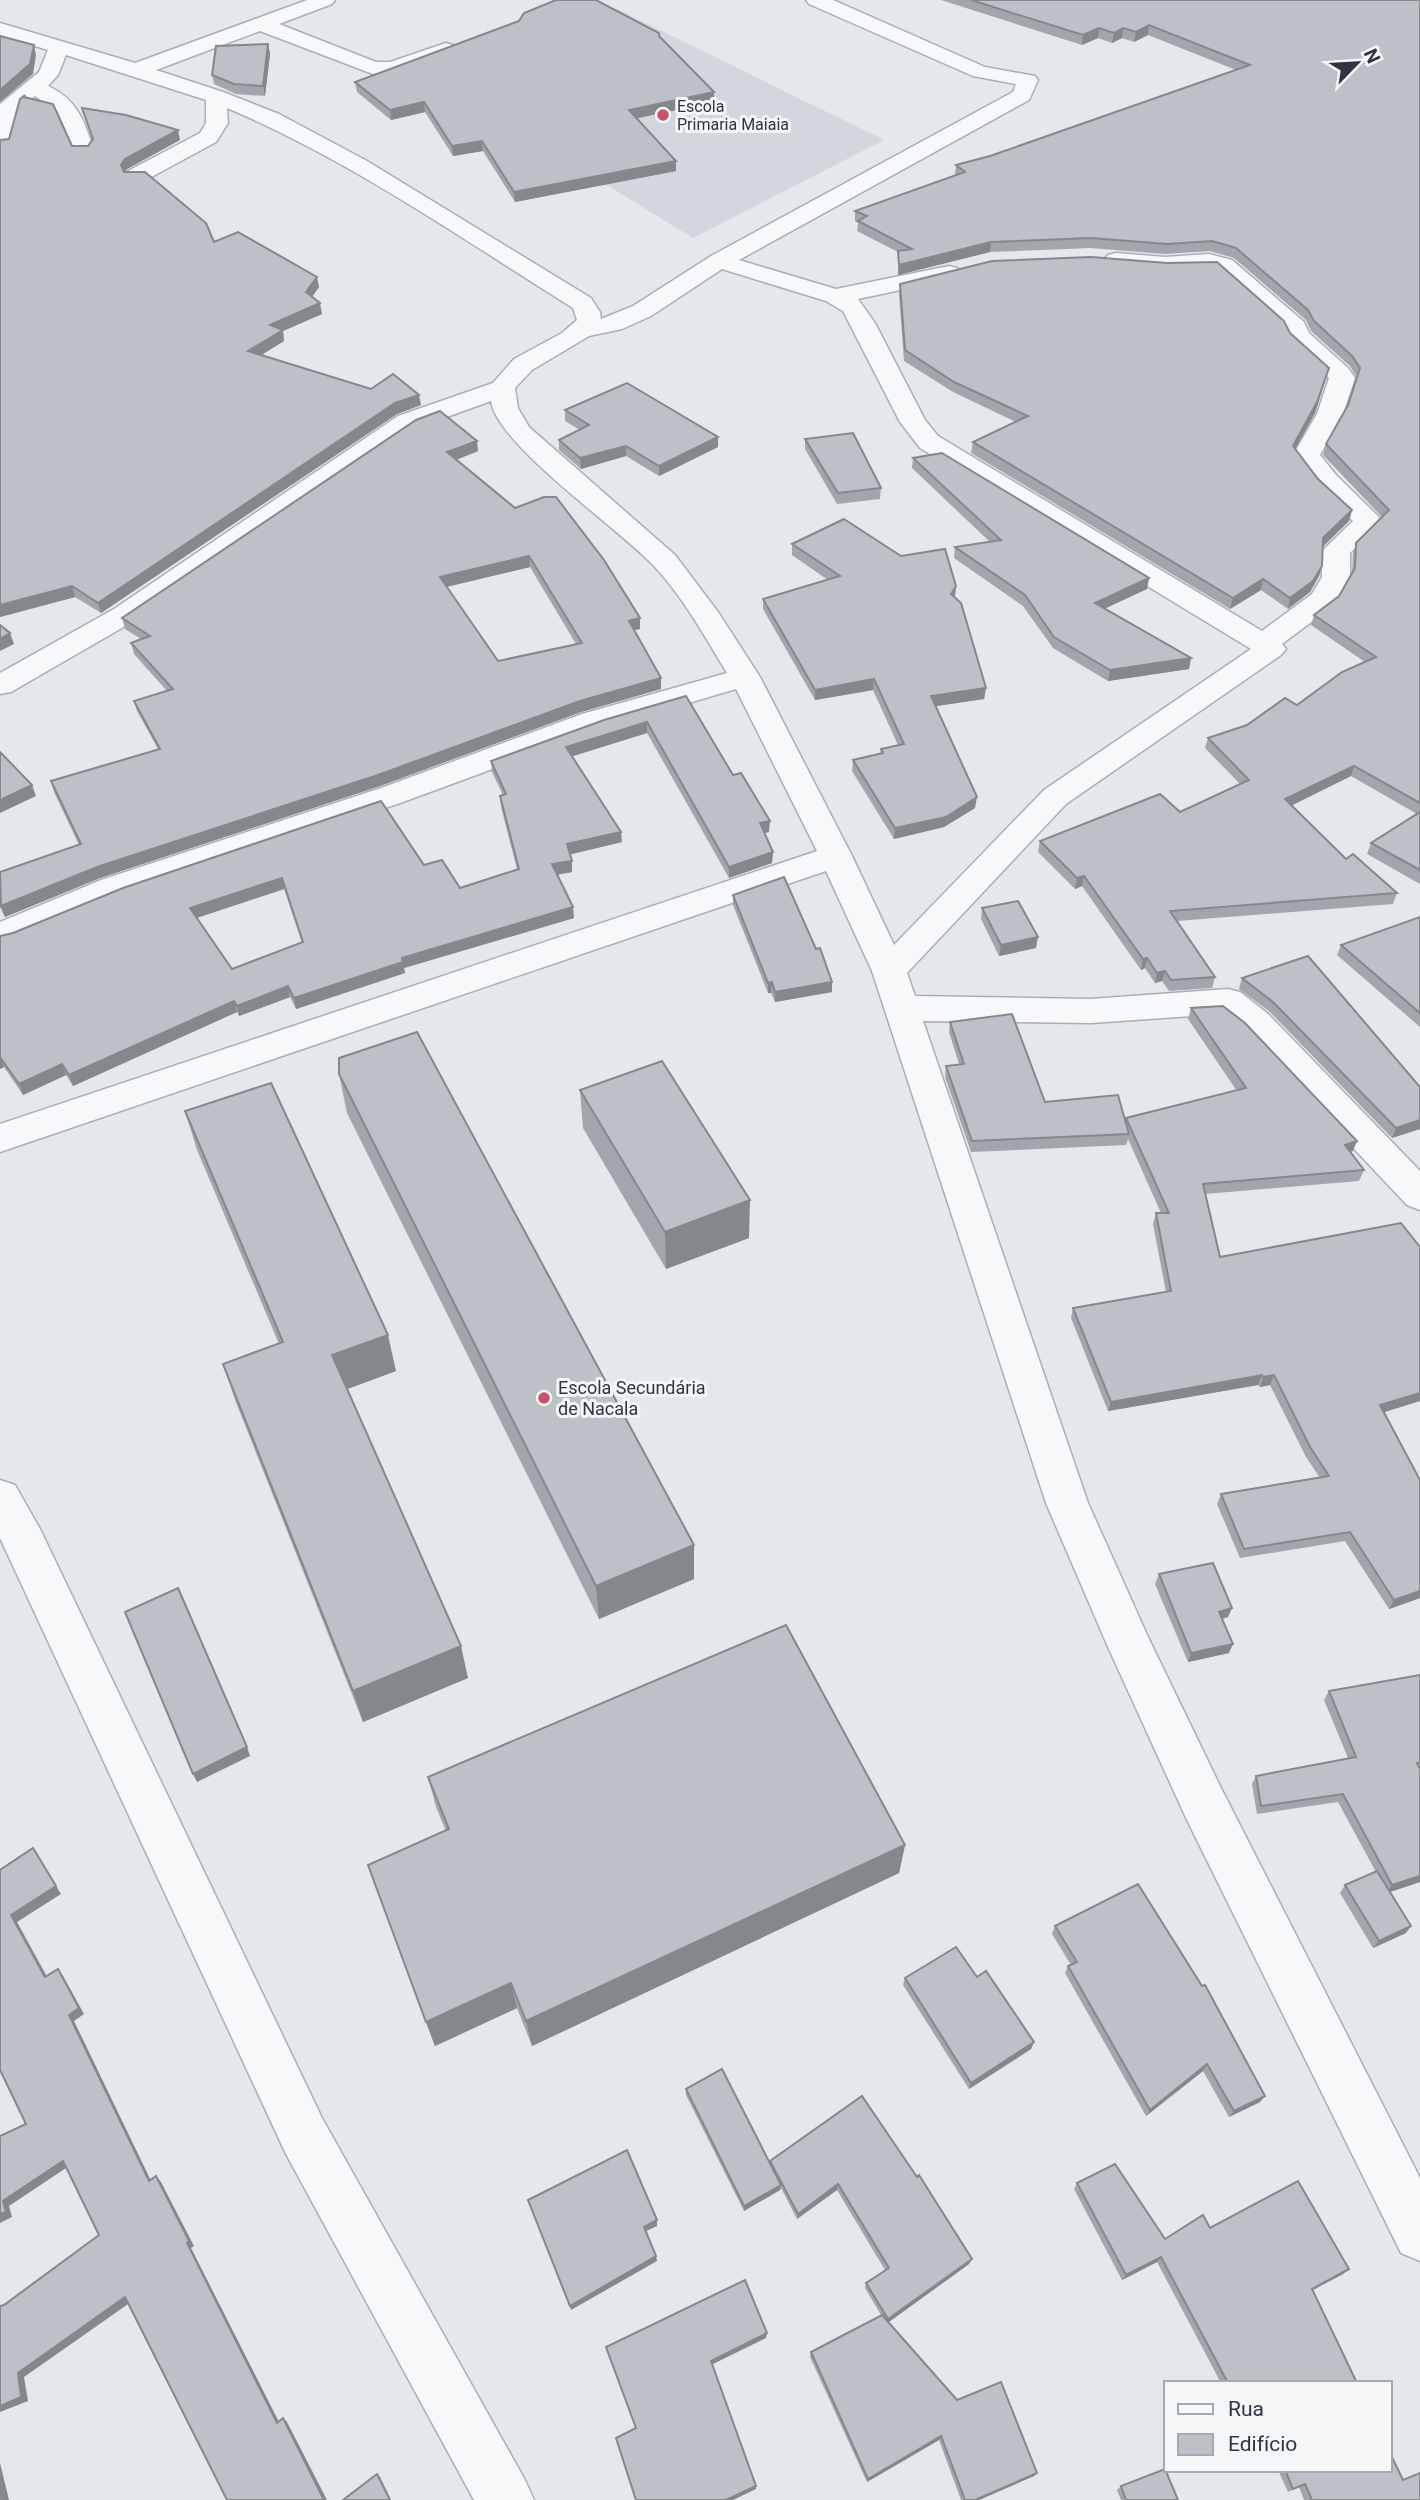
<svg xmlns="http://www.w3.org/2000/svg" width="1420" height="2500" viewBox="0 0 1420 2500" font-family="Roboto,sans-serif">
	<rect width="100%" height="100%" fill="#e4e7eb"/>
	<path fill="#d2d6dd" d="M617,9L884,140L693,238L433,78Z"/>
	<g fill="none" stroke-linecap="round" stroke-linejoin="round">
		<defs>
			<g id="minor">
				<path d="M307,0H335L332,4L279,24L376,62H390L446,43L453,45L456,49L453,53L399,72L373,74L260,31L156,70L223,92L279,114L367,161L591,298L600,312L601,319L633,306L711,256L1013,92L1016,84L973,76L809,4L806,0H833L985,67L1035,76L1038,80L1029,100L739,260L836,289L949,266L957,268L961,273L957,278L858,299L875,323L925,420L938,436L1262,631L1312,594L1322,577V551L1353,521L1317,488L1293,455L1317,414L1329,378L1289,341L1284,330L1216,270L1165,271L1108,265L1104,260L1108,255L1116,253L1165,257L1209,254L1232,260L1304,322L1309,333L1348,368L1355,378L1343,414L1320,455L1337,476L1383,521L1350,553V577L1334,605L1282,644L1286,649L1281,655L1066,804L907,973L915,996L1091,999L1228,989L1240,992L1268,1014L1420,1171V1210L1407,1205L1244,1032L1221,1014L1091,1023L923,1021L1088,1503L1148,1637L1221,1788L1420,2178V2261L1401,2253L1187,1820L1108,1647L1046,1503L872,971L826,871L0,1152V1124L817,851L736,689L604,728L403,802L125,896L0,947V922L101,880L381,788L582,714L727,673C705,637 683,597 655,567C620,529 497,445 491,401L416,428L134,621L11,692L0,694V673L114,609L398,416L493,383L514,359L562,333L577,320L573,308C461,238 350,160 227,108L228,123L216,142L144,181H128L125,176L128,171L200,133L206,123V100L66,55L58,75L48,86C76,99 84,119 93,148L90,153H74L58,112L35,96L20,107L12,143L9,148L0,149V104L39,72L48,50L0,35V23L135,63ZM722,269L826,301L843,311L900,422L920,448L1251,649L1044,790L894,945L852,856L760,677L718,612L675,555L529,427L518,408L515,388L532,370L589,336L622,329L651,316Z"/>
				<path d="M0,1480L15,1485L40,1529L322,2118L525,2480L534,2500H474L286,2154L0,1538Z"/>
			</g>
		</defs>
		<use href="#minor" stroke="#a9aeb5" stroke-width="3"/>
		<use href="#minor" fill="#f7f8fa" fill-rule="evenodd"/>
	</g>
	<g fill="#a2a6ac" fill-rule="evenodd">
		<path d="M941,0H1420V884L1367,854L1371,843L1417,814L1351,776L1291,806L1346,859L1397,893L1393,904L1177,921L1215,977L1212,988L1169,991L1162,981L1155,983L1145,968L1141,970L1082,886L1075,889L1038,852L1040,841L1180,812L1240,784L1205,748L1208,738L1247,725L1297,705L1365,662L1311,625L1314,615L1339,596L1352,573L1353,554L1356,543L1382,517L1323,455L1326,444L1348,405L1357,378L1350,366L1311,331L1306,320L1234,258L1210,251L1165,254L1090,248L990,252L898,275V252L857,231L858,223L855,221V211L955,175L956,165L990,156L1236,70L1148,35L1134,42L1122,38L1112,43L1098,38L1082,45Z"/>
		<path d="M519,21L659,36L714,92V102L636,118L676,161V171L515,202L483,151L453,156L425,112L391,120L357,92L355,82Z"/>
		<path d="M268,44L270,54L265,96L236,94L214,84L212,75Z"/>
		<path d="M26,98L72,146H88L92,140L82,108L180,140L127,169L124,172L214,242L319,287L312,297L322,314L283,331L284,341L261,355L421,405L397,414L101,613L75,597L0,617V140L9,139Z"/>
		<path d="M900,284L1290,333L1329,368L1315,413L1295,448L1318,479L1352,510L1349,521L1323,547L1322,566L1319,576L1310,592L1288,609L1261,590L1230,609L971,453L973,442L1016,422L953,392L904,361L899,294Z"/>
		<path d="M565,410L718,447L659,476L626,456L581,469L559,450V440L580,430L565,421Z"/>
		<path d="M416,420L478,451L456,460L640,629L634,630L661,689L581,712L380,786L100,878L5,917L0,907V872L79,845L54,792L51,781L158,749L137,711L134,701L167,691L134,654L131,643L141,639L125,629L122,618ZM530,567L576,644L498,661L447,587Z"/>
		<path d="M805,439L881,488L880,499L837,504L805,449Z"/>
		<path d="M913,458L1149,578L1147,589L1104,609L1191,658L1189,669L1108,681L1053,648L1023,606L954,558L955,547L990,542L912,468Z"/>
		<path d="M792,544L955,597L986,688L984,699L936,706L975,808L944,827L894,839L852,771L853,760L880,754L881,749L898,745L873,690L815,700L763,609V599L828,580L792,555Z"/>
		<path d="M686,696L733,775L769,832L764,833L773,852L772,863L729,878L647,733L572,756L622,842L570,854L572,872L557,875L574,918L404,968L405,973L296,1009L290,997L239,1016L237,1012L73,1086L66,1075L23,1095L4,1067L0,1069V936L13,933L123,888L424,865L460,888L517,869L501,807L500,796L503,795L492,772L491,761ZM284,889L302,943L232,969L197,918Z"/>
		<path d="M733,895L816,949L832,982V992L775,1002L771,993H768L733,905Z"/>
		<path d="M982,908L1036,948L999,956L981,919Z"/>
		<path d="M1420,917V1027L1337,955L1341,945Z"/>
		<path d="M1242,978L1420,1087V1129L1392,1138L1270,1012L1239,989Z"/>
		<path d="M1191,1008L1353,1151L1350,1152L1364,1170L1359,1181L1205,1194L1220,1257L1420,1247V1401L1384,1412L1420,1481V1598L1389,1609L1345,1541L1240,1558L1217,1504L1221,1494L1320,1478L1306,1457L1270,1385L1260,1387L1258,1385L1108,1411L1071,1318L1073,1308L1166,1292L1153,1224L1156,1213H1161L1128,1139L1126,1145L971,1152L945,1077L946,1066L959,1064L949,1032L950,1022L1045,1102L1125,1120L1126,1118L1237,1091L1188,1019Z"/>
		<path d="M339,1074L694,1545V1579L599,1619L347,1113Z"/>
		<path d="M580,1090L749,1238L666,1269L583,1128Z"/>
		<path d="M185,1111L396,1371L347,1389L468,1678L363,1722L235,1400L223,1364L279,1344L197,1150Z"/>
		<path d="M1159,1574L1228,1617L1222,1619L1229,1653L1188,1662L1155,1584Z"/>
		<path d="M1420,1675V1882L1390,1892L1406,1933L1373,1948L1340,1893L1345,1885L1376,1872L1338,1802L1257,1814L1252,1784L1256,1776L1348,1758L1324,1700L1329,1691Z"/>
		<path d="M428,1777L905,1845L899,1873L532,2046L517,2008L435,2046L368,1865L446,1831L436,1807Z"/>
		<path d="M1055,1926L1260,2102L1229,2117L1203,2071L1146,2116L1065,1973L1068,1966L1071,1965L1052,1934Z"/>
		<path d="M977,1977L1034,2042L1031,2049L969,2089L903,1985L905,1978Z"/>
		<path d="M686,2089L770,2163V2161L862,2096L969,2264L889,2322L957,2400L1037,2473L1034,2476L979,2500H961L939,2440L867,2482L810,2357L811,2352L881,2315L865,2288L866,2283L885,2270L837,2190L797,2219L781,2188L780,2190L744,2211L686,2095Z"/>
		<path d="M1077,2183L1165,2239L1210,2228L1343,2274L1313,2290L1357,2383H1221L1157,2262L1122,2280L1074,2189Z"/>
		<path d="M1278,2470H1390L1403,2480L1420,2500H1304L1299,2487L1288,2492Z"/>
		<path d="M1121,2486L1178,2500H1121L1117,2490Z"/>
	</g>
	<g fill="#84878c">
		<path d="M1149,25L1148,35L1134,42L1136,32Z"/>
		<path d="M1099,28L1098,38L1082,45L1083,35Z"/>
		<path d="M1123,28L1122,38L1112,43L1114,33Z"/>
		<path d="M268,44L270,54L265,96L263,86Z"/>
		<path d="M34,45L36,55L33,74L0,102V90Z"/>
		<path d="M714,92V102L629,120V110Z"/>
		<path d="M424,102L425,112L391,120L390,110Z"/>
		<path d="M178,130L180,140L127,169L123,175L121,165L125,159Z"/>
		<path d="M482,141L483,151L453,156L452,146Z"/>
		<path d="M676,161V171L515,202L514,192Z"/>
		<path d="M991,242L990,252L898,275L899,265Z"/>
		<path d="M317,277L319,287L308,302L306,292Z"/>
		<path d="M320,303L322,314L283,331L284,341L250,362L248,351L270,325Z"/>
		<path d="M1329,368L1315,413L1291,457L1293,446Z"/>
		<path d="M419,395L421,405L397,414L101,613L98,603L395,403Z"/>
		<path d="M718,437V447L659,476V466Z"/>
		<path d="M477,441L478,451L448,463L447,452Z"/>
		<path d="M626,446V456L581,469L580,458Z"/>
		<path d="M1352,510L1349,521L1320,549L1323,538Z"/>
		<path d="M529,556L530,567L441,588L440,577Z"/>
		<path d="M1322,566L1319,576L1310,592L1288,609L1290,598Z"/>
		<path d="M1149,578L1147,589L1093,614L1095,603Z"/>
		<path d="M1263,579L1261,590L1230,609L1233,598Z"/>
		<path d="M72,586L75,597L0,617V605Z"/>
		<path d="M956,586L955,597L951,594Z"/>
		<path d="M640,618V629L629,631V621Z"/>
		<path d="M10,633L14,644L0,651V639Z"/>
		<path d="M1191,658L1189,669L1108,681L1110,670Z"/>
		<path d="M661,678V689L581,712L380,786L100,878L5,917L1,906L97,867L580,701Z"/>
		<path d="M874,679L873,690L815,700V690Z"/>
		<path d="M986,688L984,699L930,707L931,696Z"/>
		<path d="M647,722V733L567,758L566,747Z"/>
		<path d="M1354,766L1351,776L1282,810L1285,799Z"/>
		<path d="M32,785L36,796L0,813V800Z"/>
		<path d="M977,797L975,808L944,827L894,839L895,828Z"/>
		<path d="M770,821L769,832L759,834L760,823Z"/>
		<path d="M621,832L622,842L568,855L567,844Z"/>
		<path d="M773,852L772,863L729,878V867Z"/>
		<path d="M572,861V872L553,875L552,864Z"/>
		<path d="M1084,876L1082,886L1075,889L1077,878Z"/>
		<path d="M282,878L284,889L193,919L190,908Z"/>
		<path d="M573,907L574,918L404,968L405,973L296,1009L294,998L402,958Z"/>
		<path d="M1038,937L1036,948L999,956L1001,945Z"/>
		<path d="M1147,958L1145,968L1141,970L1143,959Z"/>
		<path d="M1165,971L1162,981L1155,983L1157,973Z"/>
		<path d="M772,982L771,993H768V983Z"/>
		<path d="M832,982V992L775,1002V992Z"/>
		<path d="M288,986L290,997L239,1016L237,1006Z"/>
		<path d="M234,1001L237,1012L73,1086L69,1075Z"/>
		<path d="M0,1057L4,1067L0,1069Z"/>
		<path d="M62,1064L66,1075L23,1095L19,1084Z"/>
		<path d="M1420,1120V1129L1392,1138L1396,1128Z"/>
		<path d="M1357,1141L1353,1151L1341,1155L1345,1145Z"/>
		<path d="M750,1200L749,1238L666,1269L665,1232Z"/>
		<path d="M388,1335L396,1371L342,1391L332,1355Z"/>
		<path d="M1262,1375L1258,1385L1108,1411L1111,1402Z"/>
		<path d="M1274,1375L1270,1385L1260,1387L1263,1377Z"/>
		<path d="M1420,1393V1401L1375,1415L1380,1405Z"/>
		<path d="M694,1545V1579L599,1619L596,1586Z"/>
		<path d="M1420,1591V1598L1389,1609L1394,1600Z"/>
		<path d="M1232,1608L1228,1617L1215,1621L1219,1612Z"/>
		<path d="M1233,1644L1229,1653L1188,1662L1191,1653Z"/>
		<path d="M461,1646L468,1678L363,1722L353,1691Z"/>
		<path d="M247,1747L250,1756L197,1782L193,1774Z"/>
		<path d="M905,1845L899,1873L532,2046L526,2021Z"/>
		<path d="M33,1848L61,1894L17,1922L51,1984L45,1977L11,1915Z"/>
		<path d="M1420,1876V1882L1387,1893L1392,1885Z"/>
		<path d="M1411,1926L1406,1933L1373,1948L1379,1941Z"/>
		<path d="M58,1969L63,1976L84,2014L74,2021L154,2187L149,2181L69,2015Z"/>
		<path d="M511,1983L517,2008L435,2046L426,2022Z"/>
		<path d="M1034,2042L1031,2049L969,2089L971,2083Z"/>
		<path d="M1207,2064L1203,2071L1146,2116L1150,2110Z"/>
		<path d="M1265,2096L1260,2102L1229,2117L1234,2111Z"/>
		<path d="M63,2161L69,2166L9,2206L12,2217L0,2223V2214L3,2201Z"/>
		<path d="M156,2176L161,2182L194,2246L191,2248L281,2426L277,2423L187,2243Z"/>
		<path d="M838,2184L837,2190L797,2219L798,2214Z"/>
		<path d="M781,2185L780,2190L744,2211V2206Z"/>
		<path d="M657,2220V2226L644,2232V2227Z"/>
		<path d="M656,2256L657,2261L571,2310L570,2306Z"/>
		<path d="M1161,2257L1157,2262L1122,2280L1126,2275Z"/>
		<path d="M972,2259L969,2264L886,2324L888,2319Z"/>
		<path d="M1349,2269L1343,2274L1307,2293L1312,2289Z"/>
		<path d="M125,2297L131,2302L24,2377L28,2401L0,2412V2406L18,2373Z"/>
		<path d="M767,2333L766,2338L711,2365V2361Z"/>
		<path d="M283,2418L287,2422L327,2500H324Z"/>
		<path d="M941,2436L939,2440L867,2482L868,2479Z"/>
		<path d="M0,2463L9,2500H3L0,2488Z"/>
		<path d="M1037,2473L1034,2476L979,2500H975Z"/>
		<path d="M377,2474L380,2477L391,2500H390Z"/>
		<path d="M756,2486V2489L733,2500H726Z"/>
	</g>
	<g fill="#bcc1c8" stroke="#84878c" stroke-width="2" fill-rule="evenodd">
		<path d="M556,0H596L659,33V36L714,92L629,110L676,161L514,192L482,141L452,146L424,102L390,110L355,82L519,21L524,13Z"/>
		<path d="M971,0H1420V803L1354,766L1285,799L1346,859L1353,854L1397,893L1170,911L1215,977L1171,980L1165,971L1157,973L1147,958L1143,959L1084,876L1077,878L1040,841L1160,794L1180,812L1249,780L1208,738L1247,725L1285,698L1297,705L1342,672L1376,657L1314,615L1339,596L1355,568L1356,543L1389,510L1326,444L1348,405L1360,368L1352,356L1314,321L1308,310L1236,248L1212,241L1167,244L1091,238L991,242L899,265L898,251L912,249L858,221L867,216L855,211L965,172L956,165L990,156L1250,65L1149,25L1136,32L1123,28L1114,33L1099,28L1083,35Z"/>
		<path d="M0,36L34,45L30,64L0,90Z"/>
		<path d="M268,44L263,86L234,84L212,75L216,46Z"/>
		<path d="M25,95L24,97L53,104L72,146H88L93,139L82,108L126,115L178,130L125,159L121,165L124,172H145L206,223L214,242L238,232L317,277L306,292L320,303L270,325L283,330L248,351L371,389L393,374L419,395L395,403L98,603L72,586L0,605V140L9,139L20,99Z"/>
		<path d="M1091,257L1167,263L1217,262L1284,321L1290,333L1329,368L1317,402L1293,446L1318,479L1352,510L1323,538L1322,566L1313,581L1290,598L1263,579L1233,598L973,442L1028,416L954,382L905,350L900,284L992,261Z"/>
		<path d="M627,383L718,437L659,466L626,446L580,458L559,440L589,425L565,410Z"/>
		<path d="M440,411L477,441L447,452L515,508L544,497H556L604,560L640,618L629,621L661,678L580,701L378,775L97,867L1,906L0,872L81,844L51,781L160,749L134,701L173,689L131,643L150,636L122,618L416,420ZM529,556L582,643L498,661L440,577Z"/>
		<path d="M853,433L881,488L838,493L805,439Z"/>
		<path d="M942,453L1149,578L1095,603L1191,658L1110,670L1054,637L1025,595L955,547L1001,540L913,458Z"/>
		<path d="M844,519L901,556L945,549L956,586L951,594L961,603L986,688L931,696L977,797L946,817L895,828L853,760L883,753L881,749L904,744L874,679L815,690L763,599L840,576L792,544Z"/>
		<path d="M0,625L10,633L0,639Z"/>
		<path d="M686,696L733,775L741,773L770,821L760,823L773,852L729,867L647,722L566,747L621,832L567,844L572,861L552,864L573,907L402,958L403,962L294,998L288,986L237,1006L234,1001L69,1075L62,1064L19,1084L0,1057V936L13,933L123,888L381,801L424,865L442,860L460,888L519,869L500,796L506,794L491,761L604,720ZM282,878L303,942L232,969L190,908Z"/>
		<path d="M0,752L32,785L0,800Z"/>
		<path d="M1420,812V870L1371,843Z"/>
		<path d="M784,877L816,949L820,948L832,982L775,992L772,982L768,983L733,895Z"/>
		<path d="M1018,901L1038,937L1001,945L982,908Z"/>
		<path d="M1420,917V1013L1341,945Z"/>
		<path d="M1308,956L1420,1087V1120L1396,1128L1273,1002L1242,978Z"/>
		<path d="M1223,1006L1245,1023L1357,1141L1345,1145L1364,1170L1203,1184L1220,1257L1401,1223L1420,1247V1393L1380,1405L1420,1480V1591L1394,1600L1350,1532L1244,1549L1221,1494L1329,1476L1310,1447L1274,1375L1263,1377L1262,1375L1111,1402L1073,1308L1171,1291L1156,1213H1169L1126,1118L1246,1088L1191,1008Z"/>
		<path d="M1012,1014L1045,1102L1118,1095L1129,1134L972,1141L946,1066L964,1064L950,1022Z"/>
		<path d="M417,1032L694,1545L596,1586L339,1074V1058Z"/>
		<path d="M662,1061L750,1200L665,1232L580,1090Z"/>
		<path d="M271,1083L388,1335L332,1355L461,1646L353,1691L223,1364L283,1342L185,1111Z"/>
		<path d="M1213,1563L1232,1608L1219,1612L1233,1644L1191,1653L1159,1574Z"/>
		<path d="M178,1588L247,1747L193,1774L125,1612Z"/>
		<path d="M786,1625L905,1845L526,2021L511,1983L426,2022L368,1865L449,1829L428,1777Z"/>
		<path d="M1420,1675V1763H1417L1420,1769V1876L1392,1885L1343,1794L1261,1806L1256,1776L1356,1757L1329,1691Z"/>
		<path d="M33,1848L56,1886L11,1915L45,1977L58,1969L79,2008L69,2015L149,2181L156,2176L189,2241L187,2243L277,2423L283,2418L324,2500H227L125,2297L18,2373L21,2397L0,2406V2306L4,2305L99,2235L63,2161L3,2201L6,2212L0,2214V2136L26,2124L0,2070V1870Z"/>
		<path d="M1377,1871L1411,1926L1379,1941L1345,1885Z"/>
		<path d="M1138,1884L1202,1986L1205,1985L1265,2096L1234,2111L1207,2064L1150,2110L1068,1966L1077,1962L1055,1926Z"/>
		<path d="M956,1947L977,1977L986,1971L1034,2042L971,2083L905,1978Z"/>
		<path d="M722,2069L781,2185L744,2206L686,2089Z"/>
		<path d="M862,2096L917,2177L919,2175L972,2259L888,2319L866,2283L889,2268L838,2184L798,2214L770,2161Z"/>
		<path d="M627,2150L657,2220L644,2227L656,2256L570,2306L528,2200Z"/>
		<path d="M1115,2164L1165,2239L1203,2215L1210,2228L1298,2181L1349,2269L1312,2289L1357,2383H1228L1161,2257L1126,2275L1077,2183Z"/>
		<path d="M745,2280L767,2333L711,2361L756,2486L726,2500H636L616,2438L636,2428L606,2347Z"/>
		<path d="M882,2315L957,2400L1001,2382L1037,2473L975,2500H965L941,2436L868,2479L811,2352Z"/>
		<path d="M1390,2453L1403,2480L1420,2473V2500H1312L1305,2484L1293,2489L1285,2470H1390Z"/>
		<path d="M1165,2469L1178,2500H1126L1121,2486Z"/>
		<path d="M377,2474L390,2500H343Z"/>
		<path d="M0,2488L3,2500H0Z"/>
	</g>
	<g fill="#c85267" stroke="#f4f6f8" stroke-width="2.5">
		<circle cx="663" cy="115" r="7"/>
		<circle cx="544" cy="1398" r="7"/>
	</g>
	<g text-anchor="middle" stroke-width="6" stroke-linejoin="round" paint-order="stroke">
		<g font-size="16" fill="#2d3543" stroke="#f4f6f8" text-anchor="start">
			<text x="677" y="112">Escola<tspan x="677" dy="18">Primaria Maiaia</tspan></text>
		</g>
		<g font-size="18" fill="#2d3543" stroke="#f4f6f8" text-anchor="start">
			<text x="558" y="1394">Escola Secundária<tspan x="558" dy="21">de Nacala</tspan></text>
		</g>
	</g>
	<rect x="1164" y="2381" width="228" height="91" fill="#f4f6f8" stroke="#a4a9b0" stroke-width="2"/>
	<rect x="1178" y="2404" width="35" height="10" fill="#f7f8fa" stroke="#a4a9b0" stroke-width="2"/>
	<text x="1228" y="2416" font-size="21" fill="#2d3543">Rua</text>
	<rect x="1178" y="2434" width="35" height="21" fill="#bcc1c8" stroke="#a4a9b0" stroke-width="2"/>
	<text x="1228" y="2451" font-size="21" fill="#2d3543">Edifício</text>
	<g transform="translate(1357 63) rotate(65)" stroke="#f4f6f8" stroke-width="5" paint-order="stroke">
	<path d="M0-5L12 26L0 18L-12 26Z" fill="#2d3543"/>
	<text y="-10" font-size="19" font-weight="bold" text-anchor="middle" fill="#2d3543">N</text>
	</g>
</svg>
